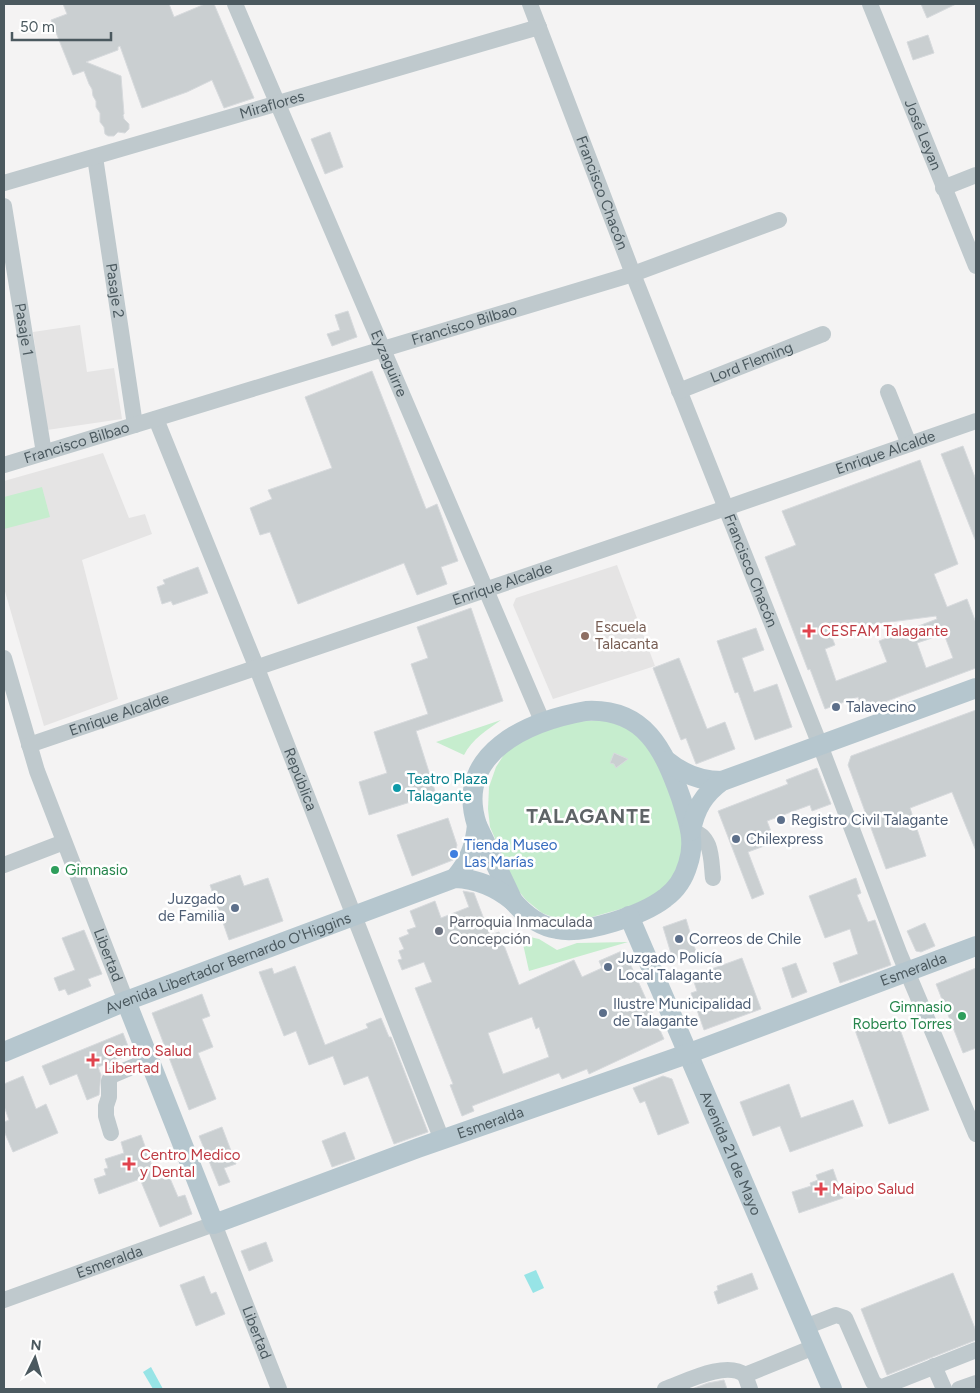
<svg xmlns="http://www.w3.org/2000/svg" width="980" height="1393" viewBox="0 0 980 1393" font-family="Figtree,sans-serif">
	<rect width="100%" height="100%" fill="#f4f3f3"/>
	<g fill="#e5e4e4">
		<path d="M80,325L87,372L114,368L122,419L47,430L33,332Z"/>
		<path d="M103,453L129,518L145,514L152,534L82,560L118,699L44,726L4,588V481Z"/>
		<path d="M617,565L655,666L553,699L513,605L516,598Z"/>
	</g>
	<g fill="#c6edce">
		<path d="M42,487L50,517L4,529V497Z"/>
		<path d="M501,720C487,730 472,739 464,755L436,742Z"/>
		<path d="M607,720L638,733L663,768L682,832V853L676,874L662,889L642,903L578,921L558,919L542,913L526,900L517,889L490,827L488,809L489,787L496,767L505,753L522,740L568,722Z"/>
		<path d="M521,935L539,939L557,950L577,943L628,942L529,971Z"/>
	</g>
	<g fill="#97e4e6">
		<path d="M536,1270L544,1288L533,1293L524,1275Z"/>
		<path d="M151,1367L163,1389H153L143,1372Z"/>
	</g>
	<g fill="#cacfd1" stroke="#d7dadd" fill-rule="evenodd">
		<path d="M63,4H169L174,17L205,4H214L254,98L224,108L212,80L187,92L142,108L120,46L118,47V50L86,62L121,76L124,114L123,115L124,119L129,124V129L125,133L118,132L114,136H108L105,134L104,127L100,122V113L96,107V101L93,96L92,89L89,84L84,71L73,75L51,20L67,14Z"/>
		<path d="M921,4H956L927,18Z"/>
		<path d="M928,35L934,53L913,60L907,42Z"/>
		<path d="M330,132L343,167L325,174L311,139Z"/>
		<path d="M348,311L357,337L332,346L327,334L340,330L335,315Z"/>
		<path d="M372,371L426,509L437,504L458,561L441,567L447,584L417,595L404,563L298,604L270,532L260,535L250,508L272,499L268,490L332,468L305,397Z"/>
		<path d="M963,446L976,480V542L941,454Z"/>
		<path d="M920,460L958,564L934,574L947,607L967,599L976,623V668L863,710L858,697L825,709L810,669L808,670L765,557L796,545L782,511ZM936,616L937,619L879,641L887,662L836,681L825,649L835,645L829,630ZM944,634L953,658L926,668L917,643Z"/>
		<path d="M198,567L208,593L173,605L171,601L162,604L157,587L165,584L163,580Z"/>
		<path d="M471,608L503,701L416,731L436,794L369,815L359,782L387,773L374,732L428,714L411,664L428,658L417,627Z"/>
		<path d="M756,628L764,650L742,658L754,692L777,684L792,727L755,740L738,692L735,693L717,641Z"/>
		<path d="M679,658L707,729L725,722L735,749L696,764L686,738L681,740L653,668Z"/>
		<path d="M976,710V851L952,792L910,808L926,856L886,869L848,765L851,756Z"/>
		<path d="M614,753L628,759L616,768L614,764L610,763Z"/>
		<path d="M817,768L831,804L812,811L810,805L767,821L775,842L748,852L764,894L752,899L718,811L788,784L786,780Z"/>
		<path d="M448,818L457,845L453,860L412,876L397,835Z"/>
		<path d="M240,875L244,886L268,878L283,921L229,940L210,885Z"/>
		<path d="M856,878L861,893L857,895L868,922L875,920L891,965L840,983L833,963L858,954L850,929L825,938L809,896Z"/>
		<path d="M463,891L474,893L490,935L499,932L519,985L574,960L582,977L602,968L599,961L624,950L664,1039L589,1074L587,1069L562,1079L559,1073L472,1106L474,1111L462,1116L450,1085L453,1084L415,988L432,982L424,962L402,970L398,960L402,959L399,951L404,949L399,938L409,934L407,930L416,927L410,911L435,901L441,918L469,907ZM532,1017L536,1029L539,1027L549,1057L503,1074L488,1033Z"/>
		<path d="M686,919L696,952L673,960L663,927Z"/>
		<path d="M925,923L935,946L921,952L916,951L907,931Z"/>
		<path d="M84,930L102,974L88,979L91,986L68,995L65,989L59,991L54,978L75,970L62,938Z"/>
		<path d="M742,958L761,1009L704,1030L691,993L697,991L692,976Z"/>
		<path d="M796,963L807,992L792,998L782,968Z"/>
		<path d="M295,966L325,1045L368,1028L366,1024L381,1018L389,1037H391L428,1132L394,1144L368,1076L344,1085L333,1056L309,1065L296,1031L284,1036L259,972L272,968L274,974Z"/>
		<path d="M976,968V1048L963,1053L936,984Z"/>
		<path d="M202,994L210,1016L202,1019L213,1047L198,1053L216,1099L189,1110L152,1013Z"/>
		<path d="M883,1020L886,1026L897,1021L929,1110L889,1124L855,1030Z"/>
		<path d="M123,1033L131,1054L98,1067L101,1075L99,1095L87,1100L77,1074L50,1085L42,1066Z"/>
		<path d="M23,1076L36,1109L46,1104L58,1133L13,1152L4,1131V1122L9,1120L4,1106V1084Z"/>
		<path d="M663,1076L672,1079L689,1123L658,1135L645,1101L640,1103L633,1088Z"/>
		<path d="M789,1084L801,1118L853,1100L863,1126L790,1152L780,1126L753,1136L740,1102Z"/>
		<path d="M222,1127L236,1164L224,1168L230,1182L219,1186L199,1136Z"/>
		<path d="M345,1132L355,1159L332,1167L322,1141Z"/>
		<path d="M141,1135L157,1180L169,1176L178,1197L185,1195L192,1214L160,1227L140,1179L99,1194L94,1179L106,1175L104,1169L108,1168L105,1159L124,1153L121,1142Z"/>
		<path d="M833,1169L843,1198L799,1213L792,1192L811,1186L810,1183L818,1180L816,1175Z"/>
		<path d="M266,1242L273,1261L249,1271L241,1251Z"/>
		<path d="M752,1273L758,1289L718,1304L714,1292L718,1290L717,1286Z"/>
		<path d="M953,1273L976,1331V1340L887,1375L861,1309Z"/>
		<path d="M204,1276L211,1294L216,1292L225,1314L196,1326L180,1285Z"/>
		<path d="M724,1380L727,1389H692L708,1383Z"/>
	</g>
	<g fill="none" stroke-linecap="round" stroke-linejoin="round">
		<g stroke="#bfc9cd" stroke-width="16">
			<path id="s1" d="M235,4L543,723"/>
			<path id="s2" d="M530,4L633,274L820,745L900,955L976,1134"/>
			<path id="s3" d="M870,4L976,266"/>
			<path id="s4" d="M95,157L135,425"/>
			<path id="s5" d="M4,183L539,27"/>
			<path d="M943,188L976,175"/>
			<path id="s6" d="M4,206L44,453"/>
			<path id="s7" d="M679,391L823,334"/>
			<path d="M888,392L909,444"/>
			<path id="s8" d="M156,419L254,661L442,1140"/>
			<path id="s9" d="M4,465L370,353L633,274L779,220"/>
			<path id="s10" d="M4,658L37,771L126,1001"/>
			<path id="s11" d="M29,745L726,508L976,421"/>
			<path d="M691,831C713,835 711,861 713,878"/>
			<path d="M4,865L64,842"/>
			<path d="M111,1133L106,1116V1106L109,1097V1081L111,1076L149,1060"/>
			<path id="s12" d="M4,1300L214,1224L279,1389"/>
			<path d="M805,1327L836,1315L845,1318L873,1382L880,1388L976,1350"/>
			<path d="M934,1366L944,1389"/>
			<path d="M665,1389C685,1382 726,1360 745,1375"/>
			<path d="M750,1389L745,1375L814,1347"/>
			<path d="M959,1389L976,1383"/>
		</g>
		<g stroke="#b5c6ce" stroke-width="20">
			<path d="M586,711C645,708 664,750 681,798C688,820 696,841 688,864C684,878 676,890 665,898C643,915 584,935 557,929C539,926 525,915 513,901L477,825C453,753 529,721 586,711Z"/>
			<path d="M667,761C684,775 701,781 722,781"/>
			<path d="M691,831C695,809 704,794 722,781L976,688"/>
			<path d="M455,878C469,862 475,846 477,825"/>
			<path id="s13" d="M629,916L832,1389"/>
			<path id="s14" d="M126,1001L214,1224L418,1148L687,1054L976,946"/>
			<path id="s15" d="M4,1052L126,1001L455,878C478,879 496,887 513,901"/>
		</g>
	</g>
	<g fill="#e0444e" stroke="#fff" stroke-width="2">
		<path d="M806.5 623.5h5v5h5v5h-5v5h-5v-5h-5v-5h5z"/>
		<path d="M90.5 1052.5h5v5h5v5h-5v5h-5v-5h-5v-5h5z"/>
		<path d="M126.5 1156.5h5v5h5v5h-5v5h-5v-5h-5v-5h5z"/>
		<path d="M818.5 1181.5h5v5h5v5h-5v5h-5v-5h-5v-5h5z"/>
	</g>
	<circle fill="#8d6e63" stroke="#fff" stroke-width="2" cx="585" cy="636" r="5"/>
	<g fill="#5c6f8a" stroke="#fff" stroke-width="2">
		<circle cx="836" cy="707" r="5"/>
		<circle cx="781" cy="820" r="5"/>
		<circle cx="736" cy="839" r="5"/>
		<circle cx="235" cy="908" r="5"/>
		<circle cx="679" cy="939" r="5"/>
		<circle cx="608" cy="967" r="5"/>
		<circle cx="603" cy="1013" r="5"/>
	</g>
	<circle fill="#0f9aa8" stroke="#fff" stroke-width="2" cx="397" cy="788" r="5"/>
	<circle fill="#3f7fe0" stroke="#fff" stroke-width="2" cx="454" cy="854" r="5"/>
	<g fill="#2e9e5b" stroke="#fff" stroke-width="2">
		<circle cx="55" cy="870" r="5"/>
		<circle cx="962" cy="1016" r="5"/>
	</g>
	<circle fill="#6b7280" stroke="#fff" stroke-width="2" cx="439" cy="931" r="5"/>
	<g text-anchor="middle" stroke-width="5" stroke-linejoin="round" paint-order="stroke">
		<g font-size="15" fill="#4b595f" stroke="#fff">
			<text dy="5" stroke="none"><textPath href="#s5" startOffset="279">Miraflores</textPath></text>
			<text dy="5" stroke="none"><textPath href="#s3" startOffset="141">José Leyan</textPath></text>
			<text dy="5" stroke="none"><textPath href="#s2" startOffset="202">Francisco Chacón</textPath></text>
			<text dy="5" stroke="none"><textPath href="#s4" startOffset="135">Pasaje 2</textPath></text>
			<text dy="5" stroke="none"><textPath href="#s9" startOffset="481">Francisco Bilbao</textPath></text>
			<text dy="5" stroke="none"><textPath href="#s6" startOffset="125">Pasaje 1</textPath></text>
			<text dy="5" stroke="none"><textPath href="#s1" startOffset="391">Eyzaguirre</textPath></text>
			<text dy="5" stroke="none"><textPath href="#s7" startOffset="78">Lord Fleming</textPath></text>
			<text dy="5" stroke="none"><textPath href="#s9" startOffset="76">Francisco Bilbao</textPath></text>
			<text dy="5" stroke="none"><textPath href="#s11" startOffset="905">Enrique Alcalde</textPath></text>
			<text dy="5" stroke="none"><textPath href="#s2" startOffset="608">Francisco Chacón</textPath></text>
			<text dy="5" stroke="none"><textPath href="#s11" startOffset="500">Enrique Alcalde</textPath></text>
			<text dy="5" stroke="none"><textPath href="#s11" startOffset="95">Enrique Alcalde</textPath></text>
			<text dy="5" stroke="none"><textPath href="#s8" startOffset="388">República</textPath></text>
			<text dy="5" stroke="none"><textPath href="#s10" startOffset="315">Libertad</textPath></text>
			<text dy="5" stroke="none"><textPath href="#s15" startOffset="241">Avenida Libertador Bernardo O'Higgins</textPath></text>
			<text dy="5" stroke="none"><textPath href="#s14" startOffset="984">Esmeralda</textPath></text>
			<text dy="5" stroke="none"><textPath href="#s14" startOffset="534">Esmeralda</textPath></text>
			<text dy="5" stroke="none"><textPath href="#s13" startOffset="258">Avenida 21 de Mayo</textPath></text>
			<text dy="5" stroke="none"><textPath href="#s12" startOffset="112">Esmeralda</textPath></text>
			<text dy="5" stroke="none"><textPath href="#s12" startOffset="340">Libertad</textPath></text>
		</g>
		<g font-size="15" fill="#785e54" stroke="#fff" text-anchor="start">
			<text x="595" y="632">Escuela<tspan x="595" dy="17">Talacanta</tspan></text>
		</g>
		<g font-size="15" fill="#be3a42" stroke="#fff" text-anchor="start">
			<text x="820" y="636">CESFAM Talagante</text>
			<text x="104" y="1056">Centro Salud<tspan x="104" dy="17">Libertad</tspan></text>
			<text x="140" y="1160">Centro Medico<tspan x="140" dy="17">y Dental</tspan></text>
			<text x="832" y="1194">Maipo Salud</text>
		</g>
		<g font-size="15" fill="#4e5e75" stroke="#fff" text-anchor="start">
			<text x="846" y="712">Talavecino</text>
			<text x="791" y="825">Registro Civil Talagante</text>
			<text x="746" y="844">Chilexpress</text>
			<text x="225" y="904" text-anchor="end">Juzgado<tspan x="225" dy="17">de Familia</tspan></text>
			<text x="689" y="944">Correos de Chile</text>
			<text x="618" y="963">Juzgado Policía<tspan x="618" dy="17">Local Talagante</tspan></text>
			<text x="613" y="1009">Ilustre Municipalidad<tspan x="613" dy="17">de Talagante</tspan></text>
		</g>
		<g font-size="15" fill="#0d838f" stroke="#fff" text-anchor="start">
			<text x="407" y="784">Teatro Plaza<tspan x="407" dy="17">Talagante</tspan></text>
		</g>
		<g font-size="15" fill="#366cbe" stroke="#fff" text-anchor="start">
			<text x="464" y="850">Tienda Museo<tspan x="464" dy="17">Las Marías</tspan></text>
		</g>
		<g font-size="15" fill="#27864d" stroke="#fff" text-anchor="start">
			<text x="65" y="875">Gimnasio</text>
			<text x="952" y="1012" text-anchor="end">Gimnasio<tspan x="952" dy="17">Roberto Torres</tspan></text>
		</g>
		<g font-size="15" fill="#5b616d" stroke="#fff" text-anchor="start">
			<text x="449" y="927">Parroquia Inmaculada<tspan x="449" dy="17">Concepción</tspan></text>
		</g>
		<g font-size="20" font-weight="bold" letter-spacing="1" fill="#5f6467" stroke="#fff">
			<text x="589" y="823">TALAGANTE</text>
		</g>
	</g>
	<rect width="980" height="1393" fill="none" stroke="#4b595f" stroke-width="10"/>
	<g transform="translate(35 1358) rotate(5)" stroke="#ffffff" stroke-width="4" paint-order="stroke">
	<path d="M0-4L9 19L0 12L-9 19Z" fill="#4b595f"/>
	<text y="-8" font-size="14" font-weight="bold" text-anchor="middle" fill="#4b595f">N</text>
	</g>
	<path d="M12 32v8h99v-8" fill="none" stroke="#4b595f" stroke-width="2.5"/>
	<text x="20" y="32" font-size="15" fill="#4b595f" stroke="#ffffff" stroke-width="4" paint-order="stroke">50 m</text>
</svg>
